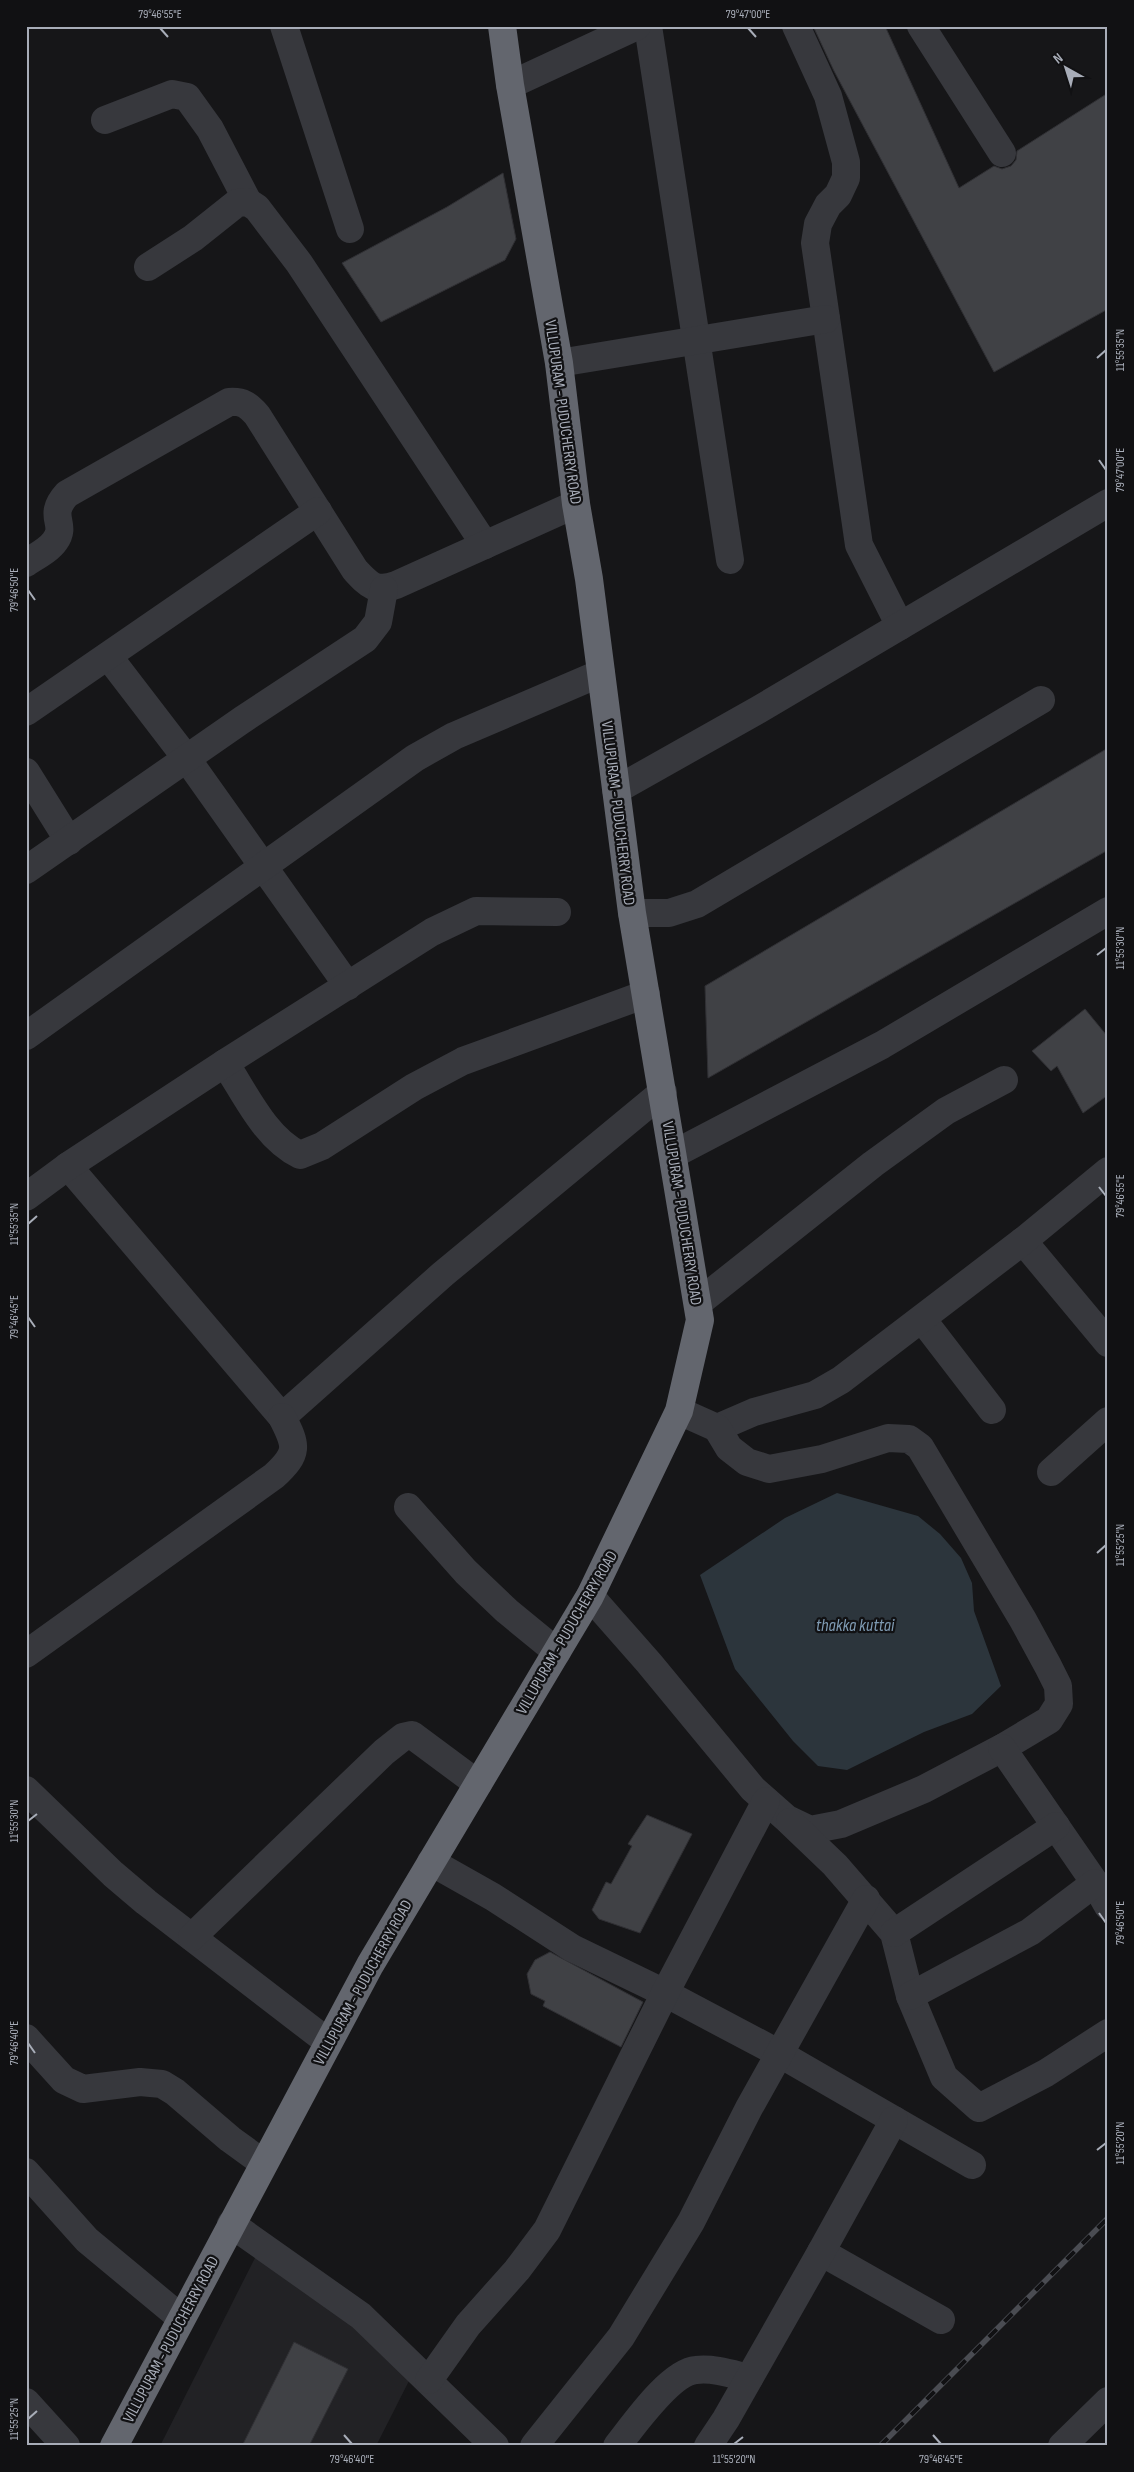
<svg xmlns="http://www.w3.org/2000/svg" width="1134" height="2472" viewBox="0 0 1134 2472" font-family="'Sofia Sans Condensed',sans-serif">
	<rect width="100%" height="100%" fill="#161618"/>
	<path fill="#222225" d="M260,2248L413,2373L376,2446H160Z"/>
	<path fill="#2c353c" d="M837,1493L918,1516L940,1534L961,1558L972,1583L974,1611L1001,1686L972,1714L924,1732L847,1770L818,1766L793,1741L735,1669L700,1575L785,1518Z"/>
	<g fill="#404145" stroke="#303034">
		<path d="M813,26H885L959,188L994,166L1002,169L1011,166L1016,160L1017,151L1108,93V309L994,372L834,71Z"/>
		<path d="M503,173L516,239L505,260L381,322L342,263L447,207Z"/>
		<path d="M1108,748V850L708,1078L705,986Z"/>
		<path d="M1085,1009L1108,1037V1095L1083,1113L1057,1066L1051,1071L1032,1051Z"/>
		<path d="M647,1815L692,1834L640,1933L599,1919L592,1910L606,1882L611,1884L632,1846L628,1844Z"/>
		<path d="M550,1952L643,2002L621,2047L543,2006L545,2001L531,1994L527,1974L535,1960Z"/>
		<path d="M294,2342L348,2369L309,2446H242Z"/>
	</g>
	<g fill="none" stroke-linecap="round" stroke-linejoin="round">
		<g stroke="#37383d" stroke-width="28">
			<path d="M284,26L350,229"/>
			<path d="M648,26L730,560"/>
			<path d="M796,26L828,96L846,162V178L838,195L828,205L818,224L815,243L859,545L900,626"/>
			<path d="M921,26L1002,153"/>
			<path d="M510,85L637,26"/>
			<path d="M105,120L172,94L187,97L210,129L248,202"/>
			<path d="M148,267L193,238L237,203L248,202L257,208L299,263L485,545"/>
			<path d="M559,363L826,319"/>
			<path d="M26,563C35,557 49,550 55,541C68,523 46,517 67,494L229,402C243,401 248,405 257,415L355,570C369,585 375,592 396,585L576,504"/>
			<path d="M108,656L187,759L348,986"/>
			<path d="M26,712L318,511"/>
			<path d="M26,772L69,841"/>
			<path d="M616,790L758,710L1108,503"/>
			<path d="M26,870L242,720L365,639L378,622L384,589"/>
			<path d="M632,913H669L697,904L1041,700"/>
			<path d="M26,1036L415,758L454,736L601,673"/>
			<path d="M225,1063C246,1095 265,1138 300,1155L322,1146L414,1087L463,1061L646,994"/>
			<path d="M674,1154L882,1045L1108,911"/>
			<path d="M68,1166L282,1417L443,1274L663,1092"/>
			<path d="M26,1197L68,1166L225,1063L432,932L476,911L557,912"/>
			<path d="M1023,1241L1108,1343"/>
			<path d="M698,1303L873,1164L946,1111L1004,1080"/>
			<path d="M922,1319L992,1410"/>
			<path d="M717,1428L754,1412L815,1395L841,1380L1023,1241L1108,1171"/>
			<path d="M1051,1472L1108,1421"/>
			<path d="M408,1507L466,1572L507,1611L557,1652"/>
			<path d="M590,1596L649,1663L753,1789L787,1819L810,1830L841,1824L924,1789L1002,1748L1049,1720L1059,1704L1058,1686L1048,1666L1023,1620L920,1447L909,1439L888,1438L822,1459L769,1469L747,1462L729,1448L717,1428L679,1411"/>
			<path d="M26,1654L274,1476C299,1453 297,1446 282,1417"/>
			<path d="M1002,1748L1095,1883L1108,1906"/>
			<path d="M26,1790L113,1874L146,1902L328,2042"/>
			<path d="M790,1822L835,1865L894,1933L910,1996L944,2077L979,2108L1046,2073L1108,2033"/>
			<path d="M431,1862L493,1897L572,1948L665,1993L780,2054L972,2165"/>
			<path d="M894,1933L1056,1826"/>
			<path d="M192,1937L384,1752L403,1737L412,1735L478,1784"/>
			<path d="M910,1996L1030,1932L1095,1883"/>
			<path d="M26,2038L64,2080L83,2089L140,2082L162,2084L175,2092L230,2139L263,2163"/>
			<path d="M26,2172L87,2240L181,2318"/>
			<path d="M231,2224L361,2316L495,2446"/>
			<path d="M821,2252L941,2320"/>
			<path d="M429,2380L468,2325L517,2270L547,2230L665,1993L766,1801"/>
			<path d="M26,2402L66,2446"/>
			<path d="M534,2446L621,2337L691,2222L749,2108L866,1899"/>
			<path d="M617,2446C633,2426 670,2372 696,2370C714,2368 732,2374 749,2378"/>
			<path d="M708,2446L726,2419L821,2252L894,2120"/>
			<path d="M1062,2446L1108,2401"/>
		</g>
		<path stroke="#63666e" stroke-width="28" d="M114,2446L370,1965L590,1596L679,1411L700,1320L632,913L589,579L576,504L559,363L510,85L502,26"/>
		<defs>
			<path id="rail" d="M880,2446L1108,2218"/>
		</defs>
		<use href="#rail" stroke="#4a4c52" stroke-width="5.5"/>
		<use href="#rail" stroke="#111113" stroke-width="4" stroke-dasharray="11" stroke-linecap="butt"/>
	</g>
	<path fill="none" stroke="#a8adb8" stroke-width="2" d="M160,28L168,37M748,28L756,37M1097,358L1106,350M1099,460L1106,470M28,590L35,600M1097,955L1106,948M1099,1187L1106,1196M28,1224L37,1216M28,1317L35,1327M1097,1553L1106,1545M28,1821L37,1814M1099,1913L1106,1923M28,2043L35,2053M1097,2150L1106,2143M28,2419L37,2411M344,2435L352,2444M933,2435L941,2444M734,2444L743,2437"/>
	<g text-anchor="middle" stroke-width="4.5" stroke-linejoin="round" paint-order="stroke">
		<g font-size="16" fill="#a8adb8" stroke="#111113">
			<text transform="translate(564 412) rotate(82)" y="6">VILLUPURAM - PUDUCHERRY ROAD</text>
			<text transform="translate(619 813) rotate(83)" y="6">VILLUPURAM - PUDUCHERRY ROAD</text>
			<text transform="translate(683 1213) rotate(81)" y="6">VILLUPURAM - PUDUCHERRY ROAD</text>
			<text transform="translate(566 1632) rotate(-60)" y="6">VILLUPURAM - PUDUCHERRY ROAD</text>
			<text transform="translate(362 1982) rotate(-61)" y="6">VILLUPURAM - PUDUCHERRY ROAD</text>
			<text transform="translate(170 2339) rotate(-62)" y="6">VILLUPURAM - PUDUCHERRY ROAD</text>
		</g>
		<g font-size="18" font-style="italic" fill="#7f9bb3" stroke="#111113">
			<text x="855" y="1631">thakka kuttai</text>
		</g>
	</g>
	<rect width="1134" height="2472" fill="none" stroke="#111113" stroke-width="55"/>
	<g transform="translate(1066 68) rotate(321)" stroke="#111113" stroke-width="4" paint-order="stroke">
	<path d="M0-4L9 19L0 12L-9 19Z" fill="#a8adb8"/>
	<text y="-8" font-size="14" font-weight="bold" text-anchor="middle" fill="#a8adb8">N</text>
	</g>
	<rect x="28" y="28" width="1078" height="2416" fill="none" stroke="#a8adb8" stroke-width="2"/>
	<g font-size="12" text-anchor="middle" fill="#a8adb8">
		<text x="160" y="18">79°46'55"E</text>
		<text x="748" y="18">79°47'00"E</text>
		<text transform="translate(1120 350) rotate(-90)" y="4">11°55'35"N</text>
		<text transform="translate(1120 470) rotate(-90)" y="4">79°47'00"E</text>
		<text transform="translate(14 590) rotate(-90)" y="4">79°46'50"E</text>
		<text transform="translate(1120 948) rotate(-90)" y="4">11°55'30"N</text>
		<text transform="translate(1120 1196) rotate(-90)" y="4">79°46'55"E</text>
		<text transform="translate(14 1224) rotate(-90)" y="4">11°55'35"N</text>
		<text transform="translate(14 1317) rotate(-90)" y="4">79°46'45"E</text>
		<text transform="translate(1120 1545) rotate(-90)" y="4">11°55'25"N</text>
		<text transform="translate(14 1821) rotate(-90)" y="4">11°55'30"N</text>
		<text transform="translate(1120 1923) rotate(-90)" y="4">79°46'50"E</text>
		<text transform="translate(14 2043) rotate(-90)" y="4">79°46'40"E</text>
		<text transform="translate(1120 2143) rotate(-90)" y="4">11°55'20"N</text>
		<text transform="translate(14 2419) rotate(-90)" y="4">11°55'25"N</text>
		<text x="352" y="2463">79°46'40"E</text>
		<text x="734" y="2463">11°55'20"N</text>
		<text x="941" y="2463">79°46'45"E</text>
	</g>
</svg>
